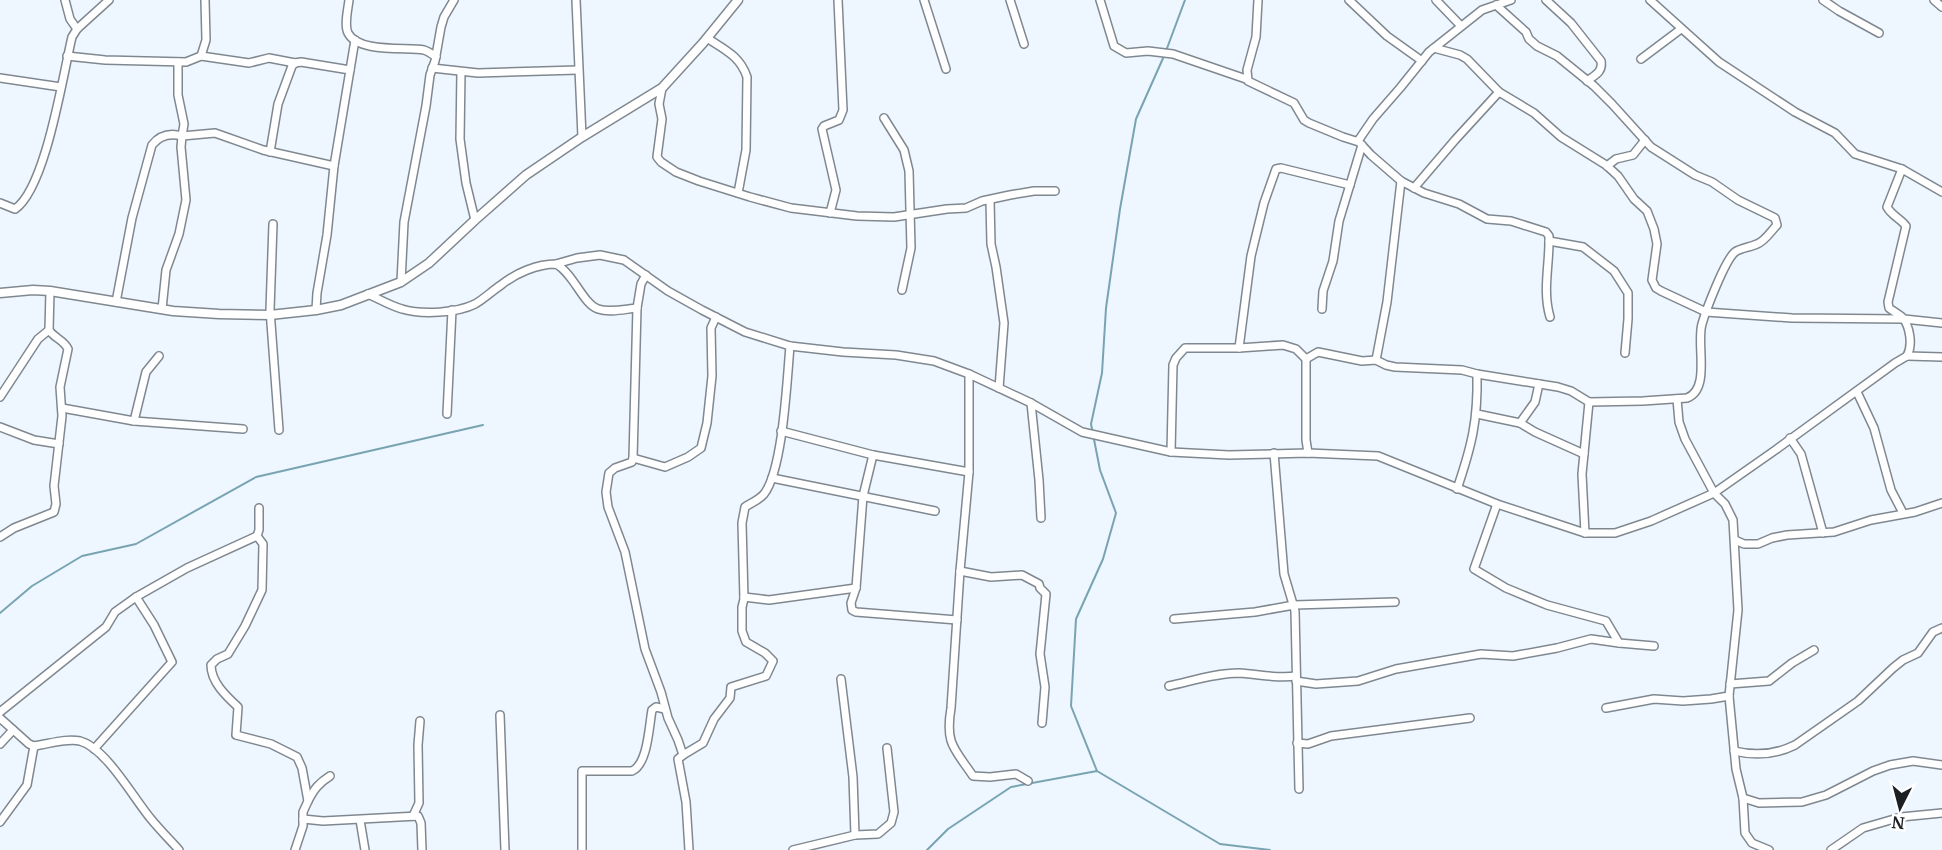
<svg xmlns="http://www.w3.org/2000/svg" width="1942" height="850" viewBox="0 0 1942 850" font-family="Merriweather,serif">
	<rect width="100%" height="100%" fill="#eef6ff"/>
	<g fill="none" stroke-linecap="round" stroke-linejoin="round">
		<g stroke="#78a4b2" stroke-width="2">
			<path d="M1166,51L1185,0"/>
			<path d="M0,613L32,586L82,556L136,544L256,477L483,425"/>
			<path d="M1097,771L1071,706L1076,619L1103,559L1116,513L1100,470L1091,424L1102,373L1106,308L1120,209L1136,119L1164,56"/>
			<path d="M927,850L948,829L1011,787L1097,771L1220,844L1270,850"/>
		</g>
		<defs>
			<g id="minor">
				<path d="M65,0L70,19L77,29"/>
				<path d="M349,0C348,9 344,25 348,33C358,53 406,47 424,50C428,51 432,54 436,57"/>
				<path d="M576,0L582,137"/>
				<path d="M924,0L946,69"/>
				<path d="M1010,0L1024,44"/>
				<path d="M1100,0L1114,46L1126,53L1148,51L1173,54L1246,79"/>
				<path d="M1258,0L1256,37L1247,70L1248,81L1294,103L1304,120L1309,123L1343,137L1359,142L1371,155L1401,181L1424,193L1459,204L1487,219L1511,221L1546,232L1549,236C1550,263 1542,290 1550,317"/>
				<path d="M1349,0L1387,36L1422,61"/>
				<path d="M1436,0L1461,26"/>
				<path d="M1546,0L1571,23L1601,61C1603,72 1595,75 1587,81"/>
				<path d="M1650,0L1719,62L1795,112L1835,133L1855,154L1902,169L1942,192"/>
				<path d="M1823,0L1839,11L1879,33"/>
				<path d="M1934,0L1942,7"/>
				<path d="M707,38C725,50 740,56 747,77L746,150L738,193"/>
				<path d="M1434,48L1460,55L1467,59L1499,92L1534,113L1561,137L1606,165L1618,176L1634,199L1647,211L1654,229L1657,244L1652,280L1656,288L1661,291L1706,312L1792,318L1904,319L1942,323"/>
				<path d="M67,56L105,60L186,62L201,56L249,63L269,58L295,63"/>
				<path d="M201,56L206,40L205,0"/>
				<path d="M1641,59L1681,29"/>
				<path d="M432,68L478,73L578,70"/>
				<path d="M461,72L460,139L466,183L475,220"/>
				<path d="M0,78L61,87"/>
				<path d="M662,88L659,104L662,119L657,157L661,162L676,172L699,181L750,197L791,208L857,216L894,217L947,209L966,208L982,201L1010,195L1034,191H1055"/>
				<path d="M884,118L904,150L909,171L911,248L902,290"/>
				<path d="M1358,141L1373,119L1400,88L1429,52L1482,10L1511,0"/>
				<path d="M270,152L278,104L292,66L295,63L301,62L350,70"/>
				<path d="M1607,166L1616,159L1633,155L1645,140"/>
				<path d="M1414,188L1455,140L1499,92"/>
				<path d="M990,200L991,244L996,267L1004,323L999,388"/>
				<path d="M0,203L15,209C46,188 63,74 72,37L77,29L109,0"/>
				<path d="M830,213L836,190L822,129L824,126L839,120L843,110L838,0"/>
				<path d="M273,224L270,310L279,430"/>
				<path d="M1549,241L1583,247L1614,271L1628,293V319L1625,353"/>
				<path d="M556,264L577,258L600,255L624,260L668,291L702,310L745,332L790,346L843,352L896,355L934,361L969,374L1031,403L1082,432L1171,452L1229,455L1308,453L1378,456L1497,504L1585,533H1615L1651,521L1714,493L1774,451L1895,363L1907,356C1913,345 1910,326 1902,317C1898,314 1893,311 1889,308L1888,302L1906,226C1900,218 1892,216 1887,207L1902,169"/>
				<path d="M646,275L641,284L637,308L633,458L632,462L615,468L609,473L606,492L608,507L625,552L645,649L661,692L668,718L678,740L683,755L678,759L686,802L689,850"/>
				<path d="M401,282L404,222L426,106L430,75L435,61L441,27L444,17L454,0"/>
				<path d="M368,294C379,299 391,306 402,309C422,315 457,313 475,304C484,299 492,291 501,285C516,273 537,264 556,264C574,274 583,304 598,309C610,313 625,309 637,308"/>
				<path d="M116,302L132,218L152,145C160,135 171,133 182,136L184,124L178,95V62"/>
				<path d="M162,309L166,270L179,234L186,200L181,147L182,136L215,133L263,150L334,166"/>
				<path d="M1322,309L1323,291L1333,261L1339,221L1362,145"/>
				<path d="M316,310L317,293L327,235L334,166L355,40"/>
				<path d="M1239,348L1251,256L1264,203L1276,169L1281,168L1350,185"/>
				<path d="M1907,356L1942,357"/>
				<path d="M1306,359L1318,352L1362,361L1376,360L1386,365L1395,367L1462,370L1477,374L1558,387L1571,391L1589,402L1643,401L1687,398C1711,389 1696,344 1702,324C1706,310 1725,260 1735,252C1740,248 1751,247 1757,244C1765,241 1771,231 1777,225L1775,218L1738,200L1712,182L1695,175L1651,147L1612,104L1594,86L1557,56L1537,46L1529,39L1526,32L1496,5"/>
				<path d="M1376,360L1387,302L1401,181"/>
				<path d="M969,374V472L960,571L951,708C945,744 954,748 973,776L990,777L1016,774L1028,781"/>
				<path d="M1857,392L1874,428L1891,490L1903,513"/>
				<path d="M0,397L38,339L49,330"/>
				<path d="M1677,399L1679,422L1685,439L1714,493L1725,504L1733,520L1738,610L1729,696L1736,769L1743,798L1745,833L1752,843L1769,850"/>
				<path d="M1031,403L1039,480L1041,518"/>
				<path d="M62,408L134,421L243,429"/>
				<path d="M447,414L452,310"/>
				<path d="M1477,414L1520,423L1535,432L1584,454"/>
				<path d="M134,421L146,372L159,356"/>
				<path d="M1520,423L1535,402L1539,384"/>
				<path d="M0,427L34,440L59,444"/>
				<path d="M781,431L873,455L969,472"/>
				<path d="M1790,438L1801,454L1823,533"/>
				<path d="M1171,452L1173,365L1176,358L1185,348H1239L1283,345L1296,349L1306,359V440L1308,453"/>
				<path d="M1274,453L1284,574L1295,611L1299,789"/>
				<path d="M873,455L863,496L856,588L851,603L852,610L856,612L957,620"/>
				<path d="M633,458L665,467L688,457L701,448L707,423L712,376L711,328L716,317"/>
				<path d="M772,478L935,511"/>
				<path d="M1457,489C1472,445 1478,420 1477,374"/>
				<path d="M1497,504L1474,569L1506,588L1547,605L1606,621L1619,643L1654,646"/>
				<path d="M259,508V530L257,536L263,544L262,590L245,626L228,654L217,659L211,665C211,682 226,696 238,707L236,735L271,744L297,757L302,768L308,801L303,812V826L295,850"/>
				<path d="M1585,533L1582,474L1589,402"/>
				<path d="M0,537L14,528L54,512L56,504L54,486L62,416L60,387L68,349C64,340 54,338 49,330L50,291"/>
				<path d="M1735,540L1744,544H1758L1772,538L1787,535L1834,532L1871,520L1915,512L1942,503"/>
				<path d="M960,571L991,577L1022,575L1039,584L1040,588L1046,594L1040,654L1045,687L1042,723"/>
				<path d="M744,597L769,600L856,588"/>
				<path d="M1174,619L1255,612L1294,605L1395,602"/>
				<path d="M841,679L853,777L855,835"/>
				<path d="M1296,681L1316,684L1358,681L1396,669L1481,654L1513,656L1557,648L1591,639L1619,643"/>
				<path d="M1730,684L1769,681L1792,663L1814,650"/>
				<path d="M1169,686C1192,681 1216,673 1239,673C1259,674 1276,679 1296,676"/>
				<path d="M1606,708L1654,699L1683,701L1711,699L1729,696"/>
				<path d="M0,712L106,627L115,612L136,597L187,568L257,536"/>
				<path d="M500,715L505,850"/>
				<path d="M0,718L29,744L34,746C49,744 66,738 80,741C106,748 134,799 151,819C160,830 170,840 179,850"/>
				<path d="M1297,743L1308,744L1331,736L1470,718"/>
				<path d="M0,744L13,730"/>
				<path d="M94,749L172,662L154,625L136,597"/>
				<path d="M1734,751C1755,756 1775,755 1795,745L1858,701L1893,668L1903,660L1918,653L1933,632L1942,628"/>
				<path d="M683,755L703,743L714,719L730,698L731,687L766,676L773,661L765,653L746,642L742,631V607L744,599L742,523L745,507C751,503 759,500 764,494C783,470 787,379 790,346"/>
				<path d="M1743,798L1759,803L1802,802L1826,795L1873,771L1890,765L1913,761L1942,765"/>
				<path d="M308,801C314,789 319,783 330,776"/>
				<path d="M413,816L419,803L418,745L420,721"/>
				<path d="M303,819L323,821L418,816L421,823L422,850"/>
				<path d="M360,820L365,850"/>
				<path d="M0,822L27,785L34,746"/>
				<path d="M582,850V771H632C648,764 649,726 652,710L656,707L665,709"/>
				<path d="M793,850L855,835L878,834L891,823L894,812L887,748"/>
				<path d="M1831,850L1863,828L1901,817L1942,813"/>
			</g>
			<path id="tertiary" d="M0,293L33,290L50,291L173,311L219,314L270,315L316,310L341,305L401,282L429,263L475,220L526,175L582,137L662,88L703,43L738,0"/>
		</defs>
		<use href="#minor" stroke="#80888f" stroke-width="10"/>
		<use href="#tertiary" stroke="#80888f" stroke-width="11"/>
		<use href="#minor" stroke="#fff" stroke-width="7"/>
		<use href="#tertiary" stroke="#fff" stroke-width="8"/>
	</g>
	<g transform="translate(1900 808) rotate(186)" stroke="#ffffff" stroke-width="4.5" paint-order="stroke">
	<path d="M0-4.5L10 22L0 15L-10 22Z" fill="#1d2023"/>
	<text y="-9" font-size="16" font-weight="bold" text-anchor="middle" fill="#1d2023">N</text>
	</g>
</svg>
